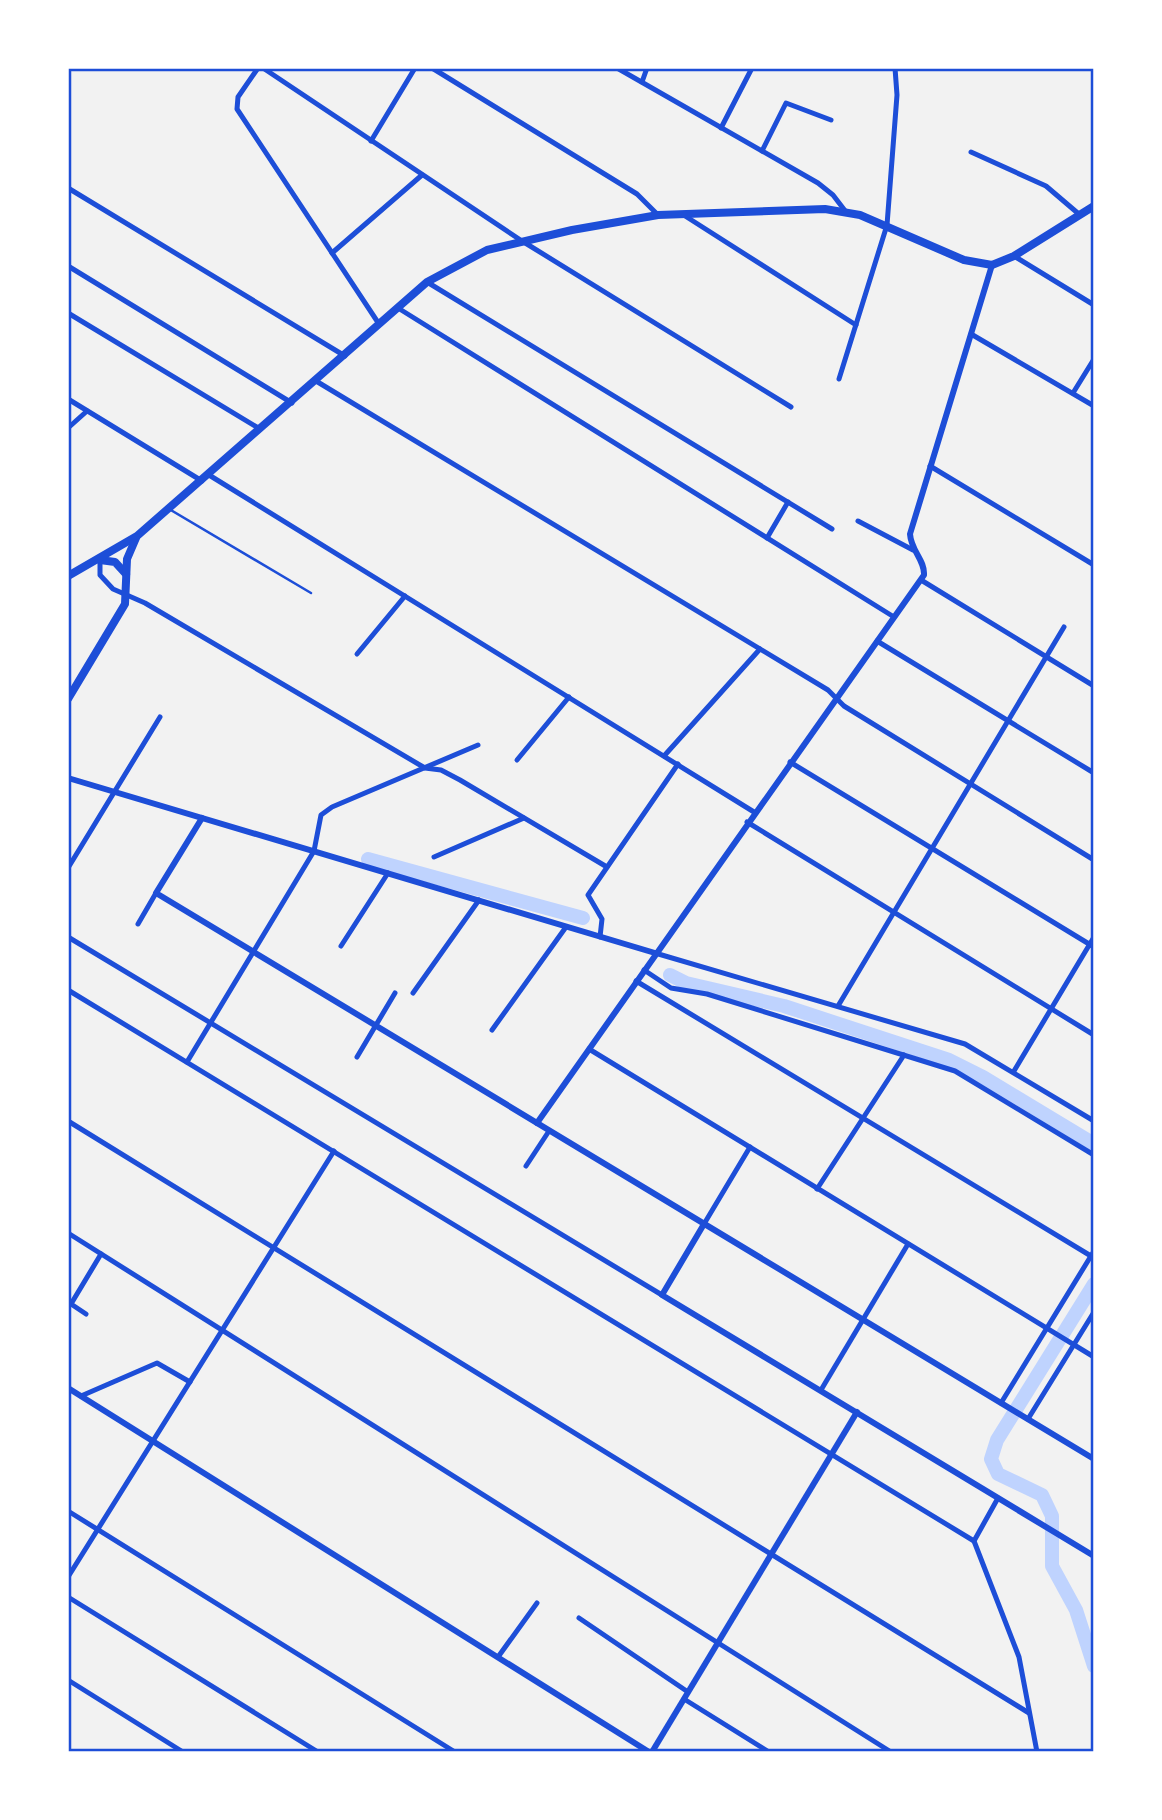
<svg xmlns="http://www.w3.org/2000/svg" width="1162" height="1820" viewBox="0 0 1162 1820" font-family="Bitter,serif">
	<rect width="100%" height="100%" fill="#f2f2f2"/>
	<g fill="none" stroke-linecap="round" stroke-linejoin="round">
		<g stroke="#bfd3fe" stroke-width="14">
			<path d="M368,859L583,918"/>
			<path d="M670,975L686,983L784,1006L949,1060L983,1077L1094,1144"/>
			<path d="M1094,1284L997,1440L991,1459L998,1474L1042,1495L1052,1516V1566L1076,1610L1094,1666"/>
		</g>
		<path stroke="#1d4ed8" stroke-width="2.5" d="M169,509L311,593"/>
		<g stroke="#1d4ed8" stroke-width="5">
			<path d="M258,68L238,97L237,109L379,324"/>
			<path d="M263,68L522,241L791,407"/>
			<path d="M432,68L637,194L658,215"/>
			<path d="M617,68L818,183L833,195L846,212"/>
			<path d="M642,82L647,68"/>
			<path d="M721,128L752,68"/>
			<path d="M371,141L415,68"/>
			<path d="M762,151L786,103L831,120"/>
			<path d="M971,152L1046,186L1080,215"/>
			<path d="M68,188L345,356"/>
			<path d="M682,214L856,325"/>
			<path d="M332,253L422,175"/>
			<path d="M1014,256L1094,305"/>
			<path d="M68,266L292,403"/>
			<path d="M427,282L832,529"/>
			<path d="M398,308L894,617"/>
			<path d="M68,313L260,429"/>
			<path d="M971,334L1094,406"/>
			<path d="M839,379L887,225L897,95L895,68"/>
			<path d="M316,381L828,690L844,706L1094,860"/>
			<path d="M1073,393L1094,359"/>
			<path d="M68,399L202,481"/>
			<path d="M68,428L87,411"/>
			<path d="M930,466L1094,565"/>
			<path d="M209,475L754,812"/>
			<path d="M858,521L913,550"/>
			<path d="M767,538L788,502"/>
			<path d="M100,560V575L113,589L145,603L425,768L441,770L460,780L607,867"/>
			<path d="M921,580L1094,686"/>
			<path d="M877,641L1094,773"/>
			<path d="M357,654L405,596"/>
			<path d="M664,756L760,649"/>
			<path d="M517,760L569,697"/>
			<path d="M790,762L1094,947"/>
			<path d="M747,822L1094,1035"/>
			<path d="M434,857L524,818"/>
			<path d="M68,868L160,717"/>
			<path d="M138,924L156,893"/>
			<path d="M68,937L662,1295"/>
			<path d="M600,937L602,919L588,895L678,764"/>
			<path d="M341,946L388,873"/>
			<path d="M655,953L965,1044L1094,1121"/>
			<path d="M644,970L671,988L707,994L955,1071L1094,1155"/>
			<path d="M636,981L1091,1256"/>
			<path d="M68,990L974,1541"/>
			<path d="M413,993L479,900"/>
			<path d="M838,1006L1064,627"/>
			<path d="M492,1030L566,927"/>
			<path d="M589,1049L1094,1357"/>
			<path d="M357,1057L395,993"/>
			<path d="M187,1062L314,851L321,815L332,807L478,745"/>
			<path d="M1014,1071L1094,937"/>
			<path d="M68,1121L1029,1713"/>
			<path d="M526,1166L549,1131"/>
			<path d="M817,1189L904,1055"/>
			<path d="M704,1224L750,1147"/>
			<path d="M68,1233L891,1752"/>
			<path d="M86,1314L71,1304L101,1254"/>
			<path d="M821,1390L908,1244"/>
			<path d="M81,1396L157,1363L190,1382"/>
			<path d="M1001,1403L1094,1251"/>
			<path d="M1028,1419L1094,1312"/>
			<path d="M998,1498L974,1541L1019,1657L1037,1752"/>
			<path d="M68,1511L455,1752"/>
			<path d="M68,1577L334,1151"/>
			<path d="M68,1597L318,1752"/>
			<path d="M579,1618L688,1692"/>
			<path d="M498,1657L537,1603"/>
			<path d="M68,1680L183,1752"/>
			<path d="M684,1699L769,1752"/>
		</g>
		<g stroke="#1d4ed8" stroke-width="6">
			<path d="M68,778L655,953"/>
			<path d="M202,818L156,893L1094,1459"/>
			<path d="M537,1123L924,575C925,560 911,551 910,534L992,265"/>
			<path d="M704,1224L662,1295L1094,1556"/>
			<path d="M68,1388L649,1752"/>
			<path d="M652,1752L857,1412"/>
		</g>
		<g stroke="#1d4ed8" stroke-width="8">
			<path d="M100,560L115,562L126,574"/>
			<path d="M68,576L137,536L427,282L487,250L572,230L658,215L825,209L860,215L964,260L992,265L1014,256L1094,206"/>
			<path d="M68,699L125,604L127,559L136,538"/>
		</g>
	</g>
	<rect width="1162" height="1820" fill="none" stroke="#ffffff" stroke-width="140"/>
	<rect x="70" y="70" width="1022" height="1680" fill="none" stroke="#1d4ed8" stroke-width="2.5"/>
</svg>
